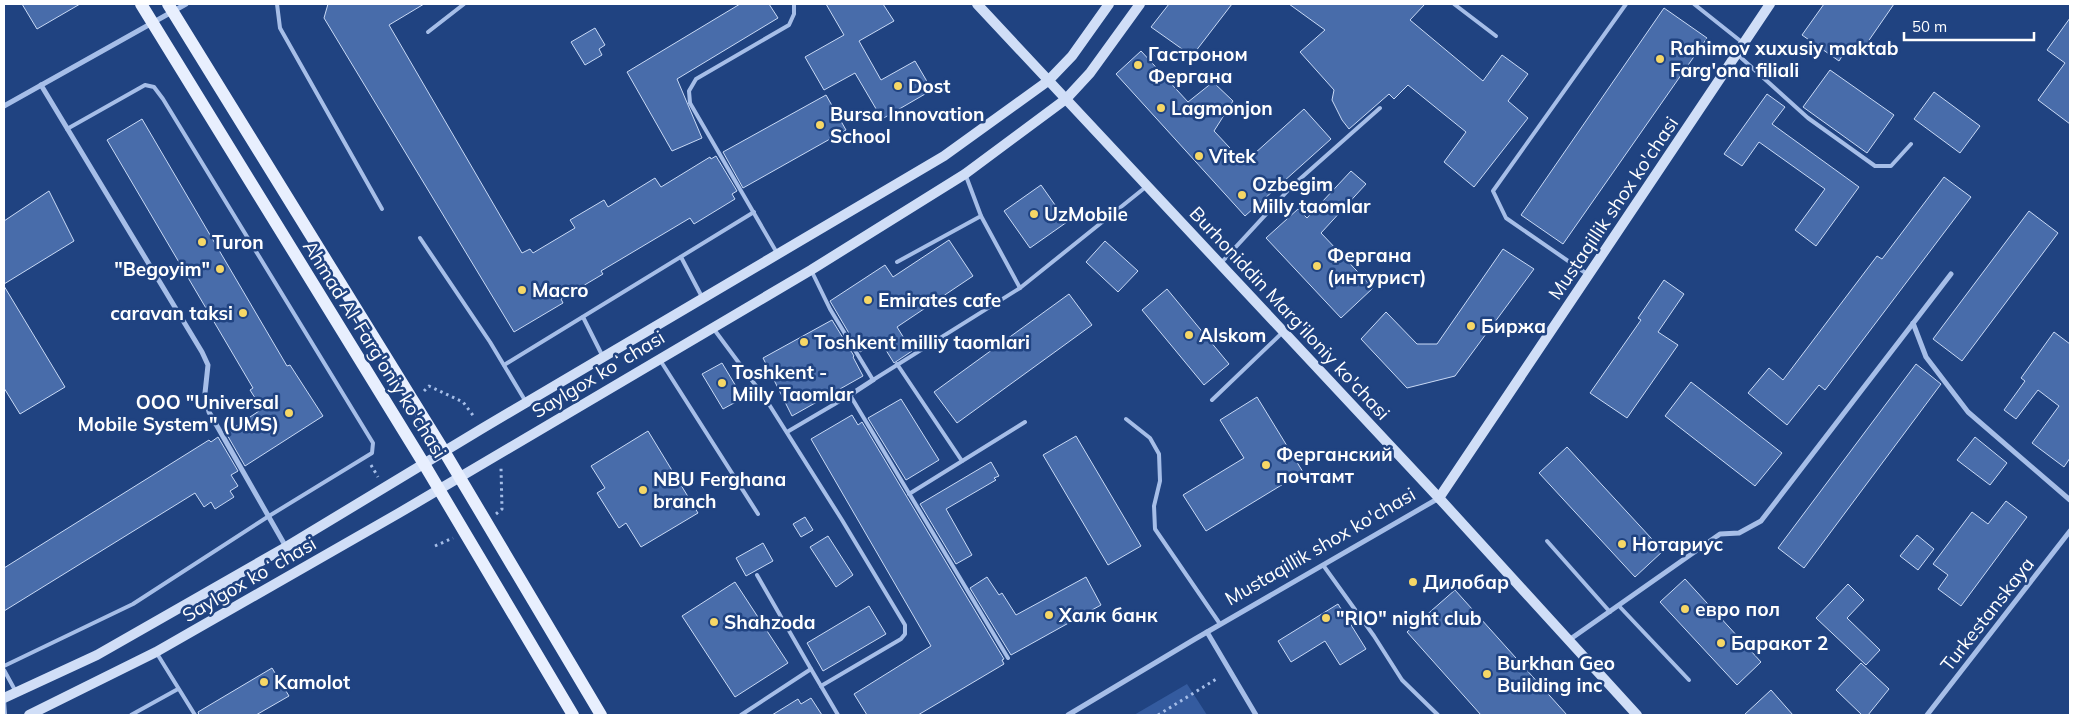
<svg xmlns="http://www.w3.org/2000/svg" width="2074" height="719" viewBox="0 0 2074 719" font-family="Mulish,sans-serif">
	<rect width="100%" height="100%" fill="#204381"/>
	<path fill="#345b9f" d="M1187,684L1207,715H1134Z"/>
	<g fill="#486caa" stroke="#c9daf6">
		<path d="M22,4H80L37,29Z"/>
		<path d="M328,4H424L389,25L522,253L530,249L533,253L575,228L570,220L604,200L608,207L655,178L661,187L710,157L711,159L716,156L737,191L732,194L735,199L694,224L690,218L601,271L603,274L561,299L563,303L514,332L324,18Z"/>
		<path d="M740,4H769L778,18L677,79L702,138L672,151L627,72Z"/>
		<path d="M826,4H883L894,21L859,41L881,80L915,61L932,90L882,119L855,73L824,90L805,57L844,35Z"/>
		<path d="M1169,4H1232L1192,56L1151,27Z"/>
		<path d="M1289,4H1425L1410,20L1483,81L1502,55L1528,74L1508,101L1528,118L1474,187L1444,162L1466,132L1408,85L1394,99L1389,94L1349,129L1342,120L1332,100L1334,90L1300,52L1325,30Z"/>
		<path d="M1824,4H1894L1865,46L1861,44L1856,52L1848,47L1839,61L1802,35Z"/>
		<path d="M1664,8L1707,38L1563,244L1521,215Z"/>
		<path d="M2070,18V124L2038,100L2065,63L2047,50Z"/>
		<path d="M595,28L605,45L599,49L602,55L585,65L571,42Z"/>
		<path d="M1141,51L1188,102L1213,82L1233,101L1214,131L1244,163L1304,109L1331,139L1245,216L1116,74Z"/>
		<path d="M1830,70L1894,115L1867,153L1803,107Z"/>
		<path d="M1934,92L1980,126L1960,153L1914,119Z"/>
		<path d="M1767,94L1785,107L1772,124L1859,187L1816,246L1795,230L1825,189L1759,142L1742,166L1724,154Z"/>
		<path d="M826,95L846,130L743,188L723,152Z"/>
		<path d="M142,119L287,366L290,365L323,416L245,466L226,433L262,409L250,390L253,388L107,140Z"/>
		<path d="M1351,171L1366,184L1321,233L1373,288L1341,318L1266,238L1298,209L1307,218Z"/>
		<path d="M1944,177L1971,197L1825,390L1819,385L1787,425L1748,393L1769,368L1783,380L1877,256L1882,259Z"/>
		<path d="M1041,185L1067,222L1030,248L1004,211Z"/>
		<path d="M49,191L74,241L4,284V221Z"/>
		<path d="M2029,211L2058,233L1962,361L1933,339Z"/>
		<path d="M949,240L973,276L897,327L912,351L894,363L879,339L860,352L830,301L885,265L893,277Z"/>
		<path d="M1105,241L1138,271L1118,292L1086,262Z"/>
		<path d="M1503,249L1534,269L1455,376L1407,388L1361,339L1386,312L1417,344H1437Z"/>
		<path d="M1664,280L1684,294L1658,332L1678,345L1627,418L1590,393L1641,320L1638,318Z"/>
		<path d="M4,286L65,387L20,414L4,388Z"/>
		<path d="M1167,289L1229,364L1204,385L1142,310Z"/>
		<path d="M1069,294L1092,325L957,423L934,392Z"/>
		<path d="M832,320L854,356L853,357L863,376L792,416L763,358Z"/>
		<path d="M2054,332L2070,344V458L2064,467L2032,443L2059,406L2038,390L2016,419L2004,410L2025,381L2021,378Z"/>
		<path d="M722,363L743,398L723,409L702,374Z"/>
		<path d="M1916,364L1941,384L1804,568L1778,548Z"/>
		<path d="M1691,382L1782,453L1755,486L1665,416Z"/>
		<path d="M1257,397L1303,472L1206,531L1183,495L1244,458L1220,420Z"/>
		<path d="M901,399L939,460L906,480L868,418Z"/>
		<path d="M852,415L858,425L862,422L1004,659L1002,660L1004,664L918,715H867L854,694L931,646L811,439Z"/>
		<path d="M648,431L698,513L641,547L626,523L619,528L597,493L605,488L591,466Z"/>
		<path d="M1076,436L1141,546L1108,565L1043,455Z"/>
		<path d="M218,437L238,471L231,475L238,486L230,491L234,497L215,509L211,502L204,507L195,493L4,611V568L209,440L211,442Z"/>
		<path d="M1975,437L2007,463L1990,485L1957,460Z"/>
		<path d="M1567,447L1663,551L1635,577L1539,473Z"/>
		<path d="M991,462L999,476L994,478L996,480L946,509L972,555L956,564L920,504Z"/>
		<path d="M2006,501L2027,517L1961,606L1938,589L1948,575L1933,564L1972,512L1988,524Z"/>
		<path d="M805,517L813,530L801,537L793,524Z"/>
		<path d="M1917,535L1934,549L1918,570L1900,556Z"/>
		<path d="M828,536L853,575L836,587L810,547Z"/>
		<path d="M763,543L773,561L746,576L736,558Z"/>
		<path d="M987,577L999,595L1002,593L1016,615L1086,577L1101,605L1011,655L970,588Z"/>
		<path d="M1685,579L1761,662L1737,685L1660,602Z"/>
		<path d="M735,582L788,663L735,697L682,616Z"/>
		<path d="M1848,584L1864,600L1847,618L1880,650L1866,665L1816,618Z"/>
		<path d="M1455,590L1567,715H1481L1407,632Z"/>
		<path d="M1338,604L1366,649L1340,665L1325,641L1291,662L1278,641Z"/>
		<path d="M869,606L886,634L823,671L807,643Z"/>
		<path d="M1861,663L1889,689L1868,715H1862L1836,690Z"/>
		<path d="M272,668L289,696L256,715H199L198,712Z"/>
		<path d="M1771,690L1793,715H1744Z"/>
		<path d="M811,698L822,715H772L798,699L801,704Z"/>
	</g>
	<g fill="none" stroke-linecap="round" stroke-linejoin="round">
		<g stroke="#a6bee8" stroke-width="3" stroke-dasharray="2.5 4" stroke-linecap="butt">
			<path d="M424,391L429,386L463,402L475,418"/>
			<path d="M371,465L378,477"/>
			<path d="M496,514L502,509L501,468"/>
			<path d="M435,546L453,538"/>
			<path d="M1158,715L1218,678"/>
		</g>
		<g stroke="#a6bee8" stroke-width="4">
			<path d="M277,4L280,28L382,209"/>
			<path d="M1454,4L1496,36"/>
			<path d="M1694,4L1743,43"/>
			<path d="M428,32L464,4"/>
			<path d="M1738,55L1808,118L1875,166H1891L1911,144"/>
			<path d="M981,216L1020,288L1147,186"/>
			<path d="M420,238L490,342L526,402"/>
			<path d="M777,253L690,103L689,91L696,79L789,25L794,14V4"/>
			<path d="M681,257L702,297"/>
			<path d="M897,262L981,216L966,176"/>
			<path d="M1221,263L1292,186L1380,108"/>
			<path d="M812,272L830,309L873,380L1020,288"/>
			<path d="M1587,274L1506,218L1493,191L1626,4"/>
			<path d="M583,317L603,357"/>
			<path d="M713,328L765,398L842,520L905,625V634L901,639L821,686"/>
			<path d="M660,360L758,514"/>
			<path d="M897,364L962,461"/>
			<path d="M504,365L754,212"/>
			<path d="M1212,400L1283,332"/>
			<path d="M1126,419L1150,438L1159,454L1160,481L1154,506L1155,529L1220,624"/>
			<path d="M787,432L850,395L1008,658"/>
			<path d="M909,494L1025,422"/>
			<path d="M1547,541L1610,612"/>
			<path d="M1323,565L1374,636L1402,680L1438,715"/>
			<path d="M757,575L811,669"/>
			<path d="M1619,606L1689,680"/>
			<path d="M156,652L195,715"/>
			<path d="M4,666L133,604L269,516L372,453L373,443L163,99L154,87L145,85L67,129"/>
			<path d="M4,670L16,692"/>
			<path d="M4,700L5,715"/>
			<path d="M131,715L178,689"/>
			<path d="M741,715L811,669L838,715"/>
		</g>
		<g stroke="#a6bee8" stroke-width="5">
			<path d="M41,85L202,352L208,365L205,393L209,412L286,547"/>
			<path d="M4,106L186,4"/>
			<path d="M1913,323L1926,357L1968,412L2070,500"/>
			<path d="M850,395L873,380"/>
			<path d="M1207,632L1256,715"/>
			<path d="M1569,640L1720,534L1739,533L1761,521L1951,274"/>
			<path d="M1068,715L1195,639L1439,498"/>
			<path d="M1927,715L2070,531"/>
		</g>
		<g stroke="#d0def7" stroke-width="10">
			<path d="M977,4L1439,498L1637,715"/>
			<path d="M1439,498L1770,4"/>
			<path d="M4,698L97,655L286,547L483,428L944,156L1048,81L1072,56L1109,4"/>
			<path d="M29,715L156,652L399,513L811,270L965,174L1066,99L1090,73L1140,4"/>
		</g>
		<g stroke="#e8effe" stroke-width="12">
			<path d="M141,4L424,464L573,715"/>
			<path d="M168,4L444,451L601,715"/>
		</g>
	</g>
	<g fill="#f6d766" stroke="#204381" stroke-width="2">
		<circle cx="1660" cy="59" r="5"/>
		<circle cx="1138" cy="65" r="5"/>
		<circle cx="898" cy="86" r="5"/>
		<circle cx="1161" cy="108" r="5"/>
		<circle cx="820" cy="125" r="5"/>
		<circle cx="1199" cy="156" r="5"/>
		<circle cx="1242" cy="195" r="5"/>
		<circle cx="1034" cy="214" r="5"/>
		<circle cx="202" cy="242" r="5"/>
		<circle cx="1317" cy="266" r="5"/>
		<circle cx="220" cy="269" r="5"/>
		<circle cx="522" cy="290" r="5"/>
		<circle cx="868" cy="300" r="5"/>
		<circle cx="243" cy="313" r="5"/>
		<circle cx="1471" cy="326" r="5"/>
		<circle cx="1189" cy="335" r="5"/>
		<circle cx="804" cy="342" r="5"/>
		<circle cx="722" cy="383" r="5"/>
		<circle cx="289" cy="413" r="5"/>
		<circle cx="1266" cy="465" r="5"/>
		<circle cx="643" cy="490" r="5"/>
		<circle cx="1622" cy="544" r="5"/>
		<circle cx="1413" cy="582" r="5"/>
		<circle cx="1685" cy="609" r="5"/>
		<circle cx="1049" cy="615" r="5"/>
		<circle cx="1326" cy="618" r="5"/>
		<circle cx="714" cy="622" r="5"/>
		<circle cx="1721" cy="643" r="5"/>
		<circle cx="1487" cy="674" r="5"/>
		<circle cx="264" cy="682" r="5"/>
	</g>
	<g text-anchor="middle" stroke-width="5" stroke-linejoin="round" paint-order="stroke">
		<g font-size="19" font-weight="bold" fill="#fff" stroke="#204381" text-anchor="start">
			<text x="1670" y="55">Rahimov xuxusiy maktab<tspan x="1670" dy="22">Farg'ona filiali</tspan></text>
			<text x="1148" y="61">Гастроном<tspan x="1148" dy="22">Фергана</tspan></text>
			<text x="908" y="93">Dost</text>
			<text x="1171" y="115">Lagmonjon</text>
			<text x="830" y="121">Bursa Innovation<tspan x="830" dy="22">School</tspan></text>
			<text x="1209" y="163">Vitek</text>
			<text x="1252" y="191">Ozbegim<tspan x="1252" dy="22">Milly taomlar</tspan></text>
			<text x="1044" y="221">UzMobile</text>
			<text x="212" y="249">Turon</text>
			<text x="1327" y="262">Фергана<tspan x="1327" dy="22">(интурист)</tspan></text>
			<text x="210" y="276" text-anchor="end">"Begoyim"</text>
			<text x="532" y="297">Macro</text>
			<text x="878" y="307">Emirates cafe</text>
			<text x="233" y="320" text-anchor="end">caravan taksi</text>
			<text x="1481" y="333">Биржа</text>
			<text x="1199" y="342">Alskom</text>
			<text x="814" y="349">Toshkent milliy taomlari</text>
			<text x="732" y="379">Toshkent -<tspan x="732" dy="22">Milly Taomlar</tspan></text>
			<text x="279" y="409" text-anchor="end">ООО "Universal<tspan x="279" dy="22">Mobile System" (UMS)</tspan></text>
			<text x="1276" y="461">Ферганский<tspan x="1276" dy="22">почтамт</tspan></text>
			<text x="653" y="486">NBU Ferghana<tspan x="653" dy="22">branch</tspan></text>
			<text x="1632" y="551">Нотариус</text>
			<text x="1423" y="589">Дилобар</text>
			<text x="1695" y="616">евро пол</text>
			<text x="1059" y="622">Халк банк</text>
			<text x="1336" y="625">"RIO" night club</text>
			<text x="724" y="629">Shahzoda</text>
			<text x="1731" y="650">Баракот 2</text>
			<text x="1497" y="670">Burkhan Geo<tspan x="1497" dy="22">Building inc</tspan></text>
			<text x="274" y="689">Kamolot</text>
		</g>
		<g font-size="19" fill="#fff" stroke="#204381">
			<text transform="translate(1613 208) rotate(-56)" y="7">Mustaqillik shox ko'chasi</text>
			<text transform="translate(1290 313) rotate(47)" y="7">Burhoniddin Marg'iloniy ko'chasi</text>
			<text transform="translate(375 349) rotate(58)" y="7">Ahmad Al-Farg'oniy ko'chasi</text>
			<text transform="translate(598 374) rotate(-31)" y="7">Saylgox koʻchasi</text>
			<text transform="translate(1320 546) rotate(-30)" y="7">Mustaqillik shox ko'chasi</text>
			<text transform="translate(249 579) rotate(-30)" y="7">Saylgox koʻchasi</text>
			<text transform="translate(1987 614) rotate(-52)" y="7">Turkestanskaya</text>
		</g>
	</g>
	<rect width="2074" height="719" fill="none" stroke="#ffffff" stroke-width="10"/>
	<path d="M1904 32v8h130v-8" fill="none" stroke="#ffffff" stroke-width="2.5"/>
	<text x="1912" y="32" font-size="15" fill="#ffffff" stroke="#204381" stroke-width="4" paint-order="stroke">50 m</text>
</svg>
